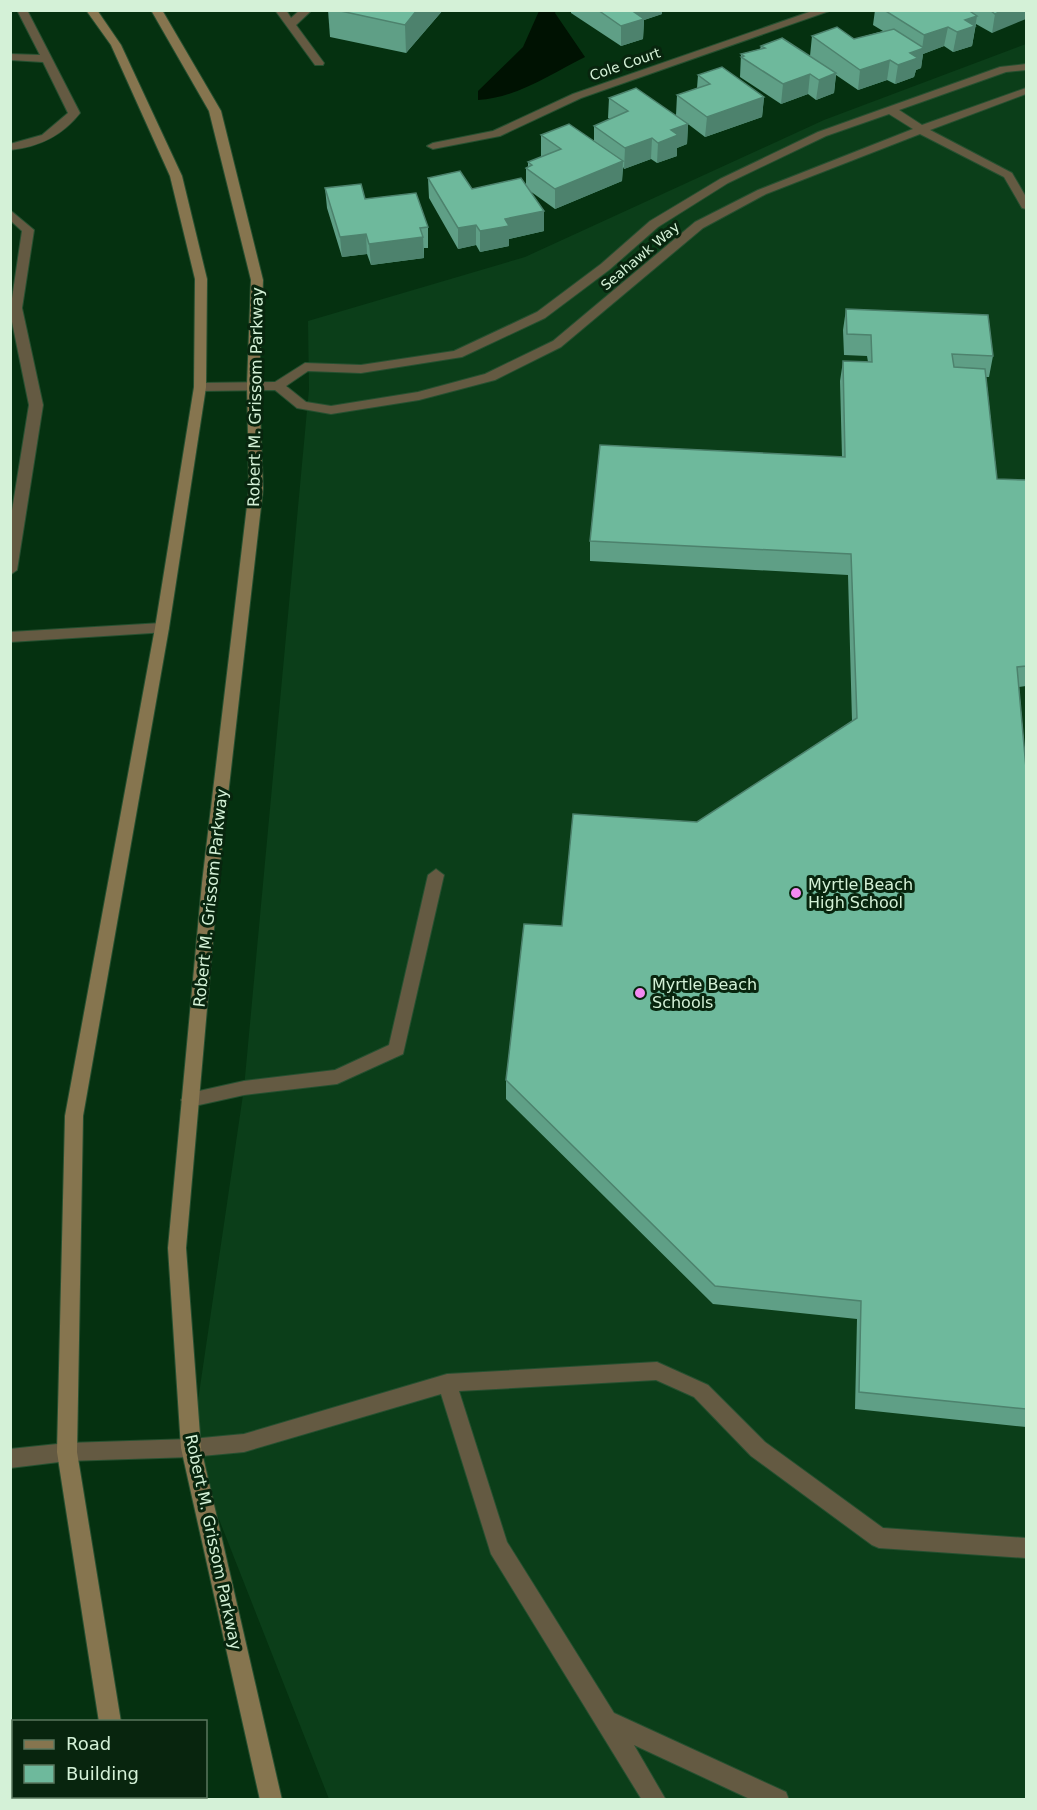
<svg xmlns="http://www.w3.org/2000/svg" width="1037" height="1810" viewBox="0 0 1037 1810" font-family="'DejaVu Sans',sans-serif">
	<rect width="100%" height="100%" fill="#053110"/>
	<path fill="#0b3e19" d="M1026,44V1799H329L191,1448L244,1088L309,389L308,321L525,257L824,120Z"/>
	<path fill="#001202" d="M539,11H556L555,13L585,57C551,74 516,98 478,100V91L523,47Z"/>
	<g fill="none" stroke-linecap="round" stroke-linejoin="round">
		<defs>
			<g id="service">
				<path d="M275,10H286L291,18L300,10H312L296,25L324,63L323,65H315Z"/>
				<path d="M1026,64V70L1006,72L899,110L922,125L1026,88V94L930,130L1012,173L1026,197V209L1022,208L1004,177L920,134L766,194L703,228L561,347L495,380L419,400L331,414L297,408L275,390L200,391L194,387L200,383L275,382L305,363L361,365L454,351L537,312L601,264L650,221L720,179L818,132L1000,67ZM889,114L913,129L758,190L695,222L553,341L485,374L418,392L331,406L306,402L286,386L308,371L361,373L462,357L545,318L609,270L658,227L728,183L826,136Z"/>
				<path d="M10,210L34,230L22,308L43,405L17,570L10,575V523L29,405L10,312L22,231L10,220Z"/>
				<path d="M162,623L169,628L167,632L10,642V632Z"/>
				<path d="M436,869L444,875L403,1054L337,1084L244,1095L190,1107L184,1105L181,1100L184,1095L190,1093L244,1081L335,1070L389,1045L428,875Z"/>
				<path d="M657,1362L708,1385L765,1442L883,1528L1026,1538V1558L879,1548L872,1545L751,1456L694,1397L656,1380L459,1391L507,1542L614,1713L786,1792L789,1800H752L634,1745L666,1800H642L491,1554L441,1394L244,1452L191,1457L67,1461L10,1468V1449L67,1443L191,1439L244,1434L447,1374Z"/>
			</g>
			<g id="minor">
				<path d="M17,10H27L80,113C62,136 39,147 10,150V144L42,135L68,113L43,62L10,60V54L40,55Z"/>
				<path d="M815,10H832L581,98L500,136L433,149L427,146L433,143L493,131L573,94Z"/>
			</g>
			<g id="secondary">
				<path d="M86,10H97L121,45L182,176L207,279L206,387L169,628L83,1116L77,1452L121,1722H99L57,1452L65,1116L155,628L194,387L195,279L170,176L111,45Z"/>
				<path d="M151,10H162L221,111L263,280L259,385L263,489L218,883L186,1248L201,1448L282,1800H260L181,1448L168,1248L202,883L249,489L247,385L251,280L209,111Z"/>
				<path d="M110,1796H132L133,1800H111Z"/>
			</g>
		</defs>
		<use href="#service" stroke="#265030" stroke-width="2"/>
		<use href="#minor" stroke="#265030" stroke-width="2"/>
		<use href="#secondary" stroke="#265030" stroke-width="2"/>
		<use href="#service" fill="#645a42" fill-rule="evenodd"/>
		<use href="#minor" fill="#645a42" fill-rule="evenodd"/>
		<use href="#secondary" fill="#86754f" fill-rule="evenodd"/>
	</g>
	<g fill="#5f9f86">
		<path d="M328,10H443L406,53L330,37Z"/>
		<path d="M571,10H662V14L644,20L643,39L621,46L571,13Z"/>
		<path d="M875,10H1026L992,33L976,24L972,46L953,52L944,46L923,54L921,68L916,70L914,77L895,84L887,80L858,90L836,75L834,93L816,100L808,94L781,104L740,77L741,54L760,49L761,46L810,56L812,36L854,39L883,31L873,25Z"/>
		<path d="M698,75L764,97L762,117L705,137L688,124L687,144L677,148V156L657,163L651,159L624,169L623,167L622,181L555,209L530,191L544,211V231L509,239V246L480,252L476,245L458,249L429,198L428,178L472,189L526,185V168L528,167V162L542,157L541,156V135L594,141V126L610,119L608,118L609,98L676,115L677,95L697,88Z"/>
		<path d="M325,188L365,199L428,227V248H424V258L371,265L367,254L342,257L327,208Z"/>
		<path d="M846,309L993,356L989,377H986L997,479L1026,480V686L1019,687L1026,768V1427L855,1409L857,1319L713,1304L506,1099V1080L562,926L697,822L852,721L848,575L590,561V541L842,457L840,381L843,361L868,362L867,356L844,355L843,330Z"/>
	</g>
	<g fill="#4d826d">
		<path d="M417,10H443L406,53L405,25Z"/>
		<path d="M625,10H662V14L644,20L643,39L621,46V26Z"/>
		<path d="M1003,10H1026V19L992,33L995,14Z"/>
		<path d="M977,16L972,46L953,52L957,32L965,20Z"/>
		<path d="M948,27L944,46L923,54L921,68L916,70L914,77L895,84L898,65L910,53L922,49L924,35Z"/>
		<path d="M890,60L887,80L858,90L860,70Z"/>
		<path d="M836,73L834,93L816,100L819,80Z"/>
		<path d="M810,74L808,94L781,104L783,84Z"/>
		<path d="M764,97L762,117L705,137L707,117Z"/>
		<path d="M688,124L687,144L677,148V156L657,163L658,143L671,130Z"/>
		<path d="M652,138L651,159L624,169L625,148Z"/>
		<path d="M623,161L622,181L555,209V189Z"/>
		<path d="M544,211V231L509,239V246L480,252V231L505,219Z"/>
		<path d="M476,225V245L458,249V228Z"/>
		<path d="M366,234L367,254L342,257L340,237Z"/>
		<path d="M423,237L424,258L371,265L369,244Z"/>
	</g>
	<g fill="#6eb99c" stroke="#4d826d" stroke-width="1.5">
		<path d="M336,10H417L405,25Z"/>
		<path d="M598,10H631L644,19L621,26Z"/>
		<path d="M884,10H968L977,16L965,20L975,26L957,32L948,27L924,35Z"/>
		<path d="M990,10H1003L995,14Z"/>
		<path d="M837,27L854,39L894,29L924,48L910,53L918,58L898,65L890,60L860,70L812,36Z"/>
		<path d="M782,38L836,73L819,80L810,74L783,84L741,57L744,56L741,54L765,48L761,46Z"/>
		<path d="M722,67L764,97L707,117L677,95L710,84L698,75Z"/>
		<path d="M636,88L688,124L671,130L678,135L658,143L652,138L625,148L594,126L628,111L609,98Z"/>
		<path d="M569,124L623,161L555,189L526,168L532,165L528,162L561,149L541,135Z"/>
		<path d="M460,171L472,189L521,178L544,211L505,219L509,226L480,231L476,225L458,228L428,178Z"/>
		<path d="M361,184L365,199L416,193L428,227L420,228L423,237L369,244L366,234L340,237L325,188Z"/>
		<path d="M846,309L988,315L993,356L952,354L954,367L985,369L997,479L1026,480V666L1017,667L1026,768V1409L859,1392L861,1301L715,1286L506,1080L524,924L562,926L573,814L697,822L857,718L851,554L590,541L600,445L845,457L843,361L872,362L871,335L847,334Z"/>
	</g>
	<g fill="#f38af1" stroke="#08250e" stroke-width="2">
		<circle cx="796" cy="893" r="6"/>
		<circle cx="640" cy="993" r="6"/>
	</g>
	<g text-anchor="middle" stroke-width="6" stroke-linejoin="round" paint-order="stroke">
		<g font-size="14" fill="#d4f1d7" stroke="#08250e">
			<text transform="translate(625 64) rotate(-19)" y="5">Cole Court</text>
			<text transform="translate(640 256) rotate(-40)" y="5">Seahawk Way</text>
		</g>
		<g font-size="16" fill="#d4f1d7" stroke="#08250e">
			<text transform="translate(255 397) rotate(-89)" y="6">Robert M. Grissom Parkway</text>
			<text transform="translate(210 898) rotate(-84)" y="6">Robert M. Grissom Parkway</text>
			<text transform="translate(214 1542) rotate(78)" y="6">Robert M. Grissom Parkway</text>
		</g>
		<g font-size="16" fill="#d4f1d7" stroke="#08250e" text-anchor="start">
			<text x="808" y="890">Myrtle Beach<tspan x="808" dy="18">High School</tspan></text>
			<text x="652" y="990">Myrtle Beach<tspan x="652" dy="18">Schools</tspan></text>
		</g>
	</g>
	<rect width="1037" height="1810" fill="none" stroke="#d4f1d7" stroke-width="24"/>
	<rect x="12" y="1720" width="195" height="78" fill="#08250e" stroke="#5a775e" stroke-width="1.5"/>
	<rect x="24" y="1740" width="30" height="9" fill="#86754f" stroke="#5a775e" stroke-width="1.5"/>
	<text x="66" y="1750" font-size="18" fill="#d4f1d7">Road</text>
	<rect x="24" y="1765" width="30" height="18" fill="#6eb99c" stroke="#5a775e" stroke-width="1.5"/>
	<text x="66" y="1780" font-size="18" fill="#d4f1d7">Building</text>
</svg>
